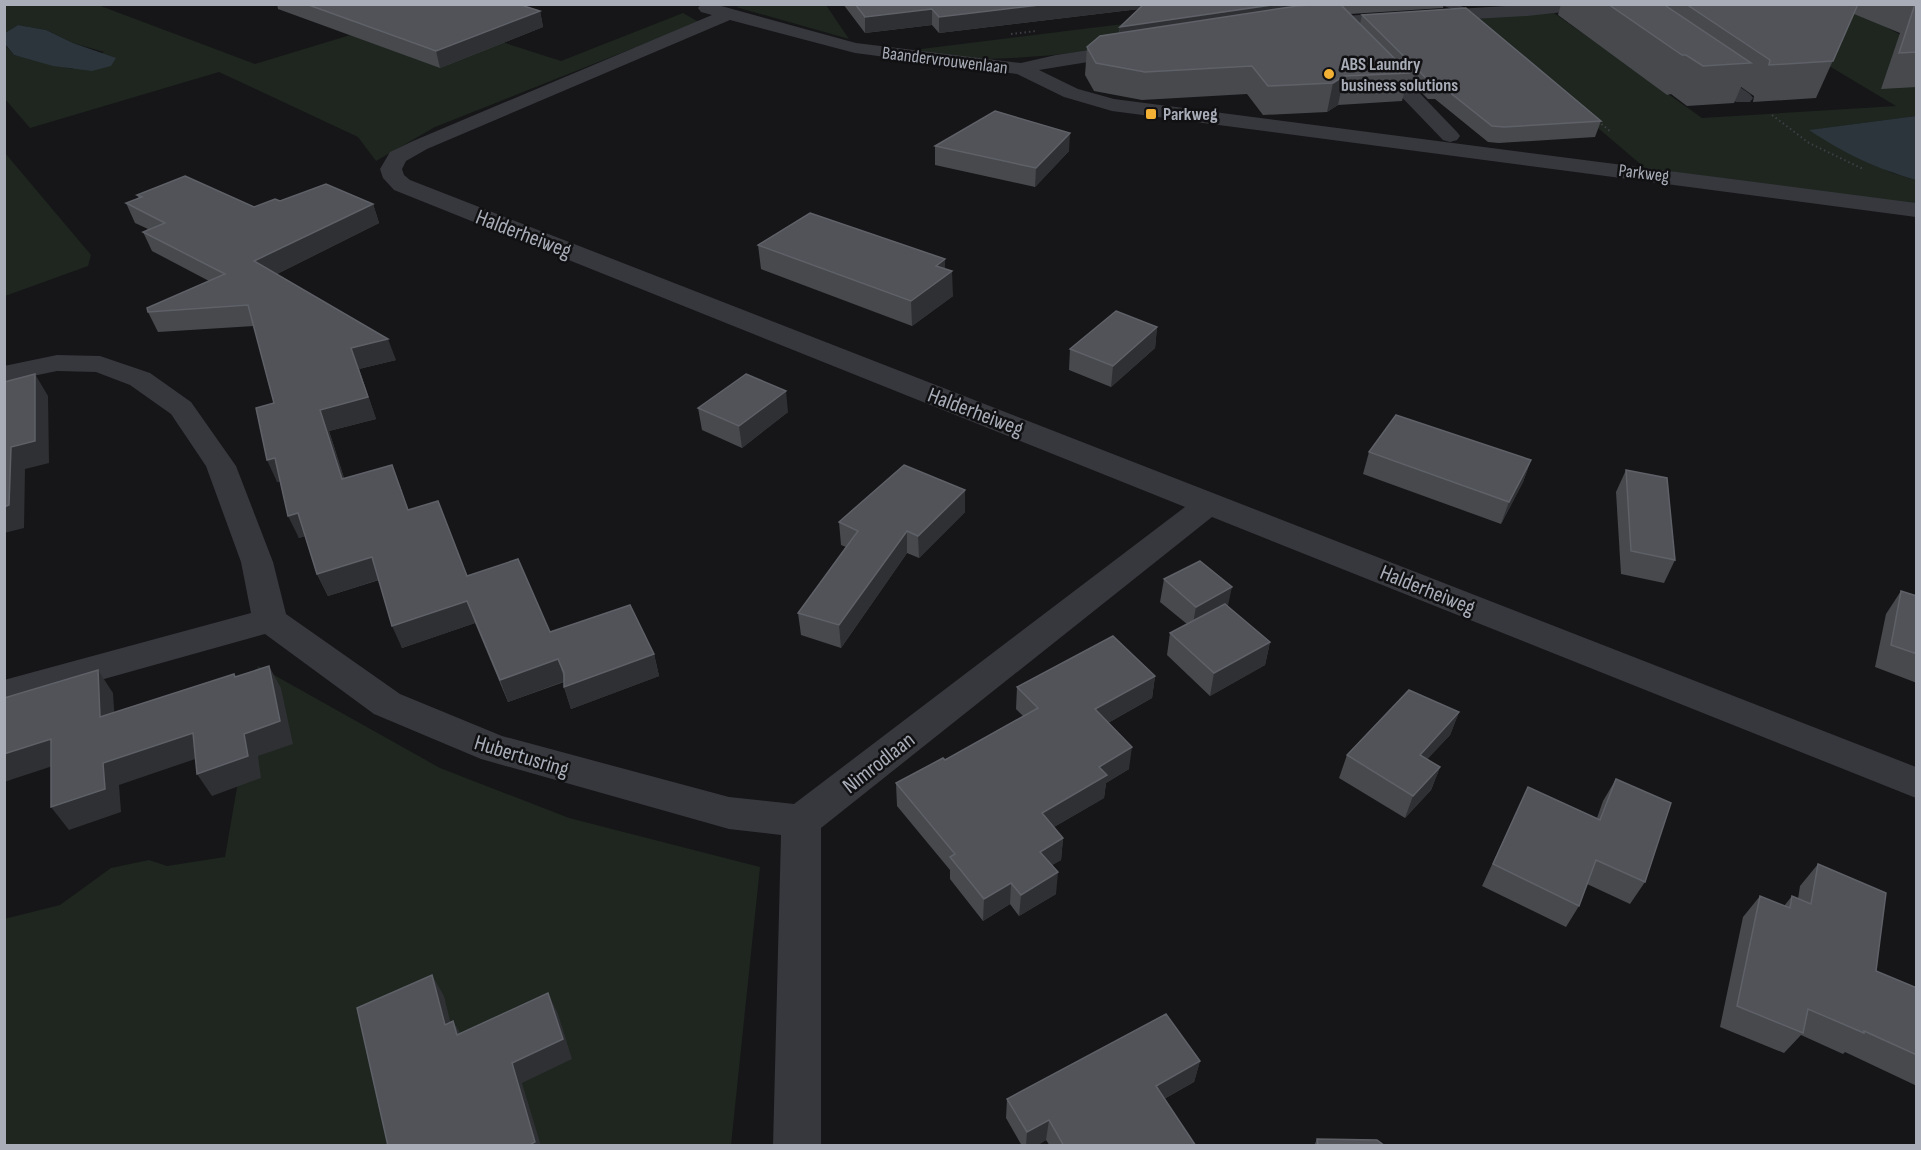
<svg xmlns="http://www.w3.org/2000/svg" width="1921" height="1150" viewBox="0 0 1921 1150" font-family="'Sofia Sans Condensed',sans-serif">
	<rect width="100%" height="100%" fill="#161618"/>
	<g fill="#1e261f">
		<path d="M5,4L98,5L255,64L449,5L465,30L561,61L683,13L699,22L435,127L376,161L358,137L219,72L30,128L5,99L4,44L14,55L72,69L104,52L73,43L46,30L18,25L5,33Z"/>
		<path d="M745,5H826L849,39L736,7Z"/>
		<path d="M1727,5H1844L1916,43V116L1811,130L1892,173L1916,180V204L1645,168L1469,18L1554,13L1702,118L1896,106Z"/>
		<path d="M1313,10C1195,34 1077,61 956,59C936,58 916,54 897,52L1115,25Z"/>
		<path d="M5,153L91,255L88,266L5,296Z"/>
		<path d="M258,666L440,768L569,818L760,867L731,1145H5L4,919L60,905L111,868L149,860L167,866L225,857Z"/>
	</g>
	<g fill="#2c353c">
		<path d="M18,25L46,30L73,43L116,58L111,66L92,71L53,66L14,55L5,44V33Z"/>
		<path d="M1916,116V180C1875,168 1845,154 1809,130Z"/>
	</g>
	<g fill="none" stroke-linecap="round" stroke-linejoin="round">
		<g stroke="#3d3f44" stroke-width="2" stroke-dasharray="1.5 3" stroke-linecap="butt">
			<path d="M1011,34L1036,31"/>
			<path d="M1772,115L1809,143L1863,169"/>
			<path d="M1598,121L1611,132"/>
		</g>
		<path fill="#37383d" fill-rule="evenodd" d="M1438,4H1456L1480,14L1474,17Z"/>
		<g fill="#37383d" fill-rule="evenodd">
			<path d="M701,4H714L856,43L1021,63L1056,55L1130,44L1137,46L1139,50L1137,54L1039,70L1078,89L1114,99L1916,203V217L1112,111L1064,97L1017,74L855,53L730,20L427,149L406,161L402,169L404,175L410,180L1916,767V798L1212,517L821,828V1146H773L781,835L729,829L481,759L374,714L265,634L4,707V680L251,613L241,562L206,466L171,414L130,385L96,372L57,371L4,382V366L57,355L100,356L150,373L191,402L236,466L273,562L286,614L400,694L502,736L729,797L794,804L1185,507L394,190L383,178L380,169L390,152L413,141L712,15L701,12L698,8Z"/>
			<path d="M1539,4H1599L1591,9L1527,16L1311,28L1305,27L1302,23L1305,19L1311,18Z"/>
			<path d="M1373,50L1380,52L1457,132L1460,136L1457,140L1450,142L1443,140L1366,60L1364,56L1366,52Z"/>
			<path d="M1701,63L1708,65L1750,94L1753,98L1750,102H1736L1694,73L1692,69L1694,65Z"/>
		</g>
	</g>
	<g fill="#47494d">
		<path d="M277,4H518L540,11L543,27L440,68L278,9Z"/>
		<path d="M843,4H1444L1443,8L1350,14L1360,24L1362,15L1601,121L1595,137L1499,143L1488,142L1435,99H1428L1408,79L1402,101L1338,105L1327,112L1263,115L1247,94L1142,100L1094,91L1085,75L1087,47L1119,33L1120,27L1139,9L939,33L932,25L865,33Z"/>
		<path d="M1561,4H1917V87L1881,89L1900,33L1854,14L1816,98L1753,102L1754,96L1741,87L1734,103L1687,106L1671,94L1667,95L1558,15Z"/>
		<path d="M935,146L1069,151L1035,187L935,165Z"/>
		<path d="M137,195L254,207L280,201L373,204L379,223L277,274L396,360L359,369L376,419L329,431L344,478L400,486L408,510L467,576L550,632L654,654L659,676L571,709L564,687V682L508,702L475,623L402,648L379,580L328,596L317,574L305,536L299,538L280,481L277,482L274,403L254,326L158,332L148,312L209,281L152,251L143,232L148,229L135,223L126,203L139,199Z"/>
		<path d="M758,245L945,269L953,296L912,326L761,269Z"/>
		<path d="M1157,327L1155,348L1111,387L1069,370L1070,349Z"/>
		<path d="M698,408L788,412L742,448L702,430Z"/>
		<path d="M1369,452L1531,460L1523,482L1501,524L1363,474Z"/>
		<path d="M1626,470L1675,560L1664,583L1621,574L1616,492Z"/>
		<path d="M965,512L919,558L907,553L841,648L801,635L798,613L846,547L841,545L839,522Z"/>
		<path d="M1164,579L1228,607L1270,642L1265,665L1210,696L1167,655L1170,633L1187,624L1160,602Z"/>
		<path d="M1901,591L1917,596V683L1875,667L1886,614Z"/>
		<path d="M1155,676L1152,698L1108,723L1129,769L1106,783L1104,798L1054,827L1063,838L1061,860L1052,865L1056,894L1019,916L1010,904L983,921L950,879V870L897,806L896,783L945,760L1023,716L1016,709L1017,687Z"/>
		<path d="M1459,712L1450,735L1427,759L1440,767L1431,790L1405,818L1339,778L1347,755Z"/>
		<path d="M1616,779L1645,882L1630,904L1587,884L1579,906L1566,927L1482,886L1528,787L1597,818L1603,801Z"/>
		<path d="M1818,864L1876,971L1917,988V1086L1845,1052L1843,1054L1801,1035L1784,1053L1720,1027L1743,917L1760,896L1784,906L1792,896L1798,899L1800,886Z"/>
		<path d="M1200,1061L1194,1082L1164,1099L1196,1146H1050L1046,1140L1036,1146H1022L1006,1118L1007,1099Z"/>
		<path d="M1317,1139L1385,1146H1314Z"/>
	</g>
	<g fill="#2f3033">
		<path d="M1048,4H1156V7L939,33V17Z"/>
		<path d="M1278,4H1294L1292,18L1118,44L1120,27Z"/>
		<path d="M932,9V25L865,33V17Z"/>
		<path d="M540,11L543,27L440,68L436,51Z"/>
		<path d="M1344,76L1338,105L1327,112L1333,83Z"/>
		<path d="M1070,133L1069,151L1035,187L1036,168Z"/>
		<path d="M373,204L379,223L263,281L254,261Z"/>
		<path d="M945,259V276L952,271L953,296L912,326L911,301L936,266Z"/>
		<path d="M1157,327L1155,348L1111,387L1113,366Z"/>
		<path d="M388,339L396,360L359,369L376,419L329,431L351,501L342,479L320,410L351,348Z"/>
		<path d="M35,374L48,396L49,463L25,469L24,528L4,533V507L11,447Z"/>
		<path d="M786,391L788,412L742,448L739,426Z"/>
		<path d="M275,458L285,480L277,482L267,460Z"/>
		<path d="M1531,460L1523,482L1501,524L1509,502Z"/>
		<path d="M965,490V512L919,558L918,536Z"/>
		<path d="M298,513L309,535L299,538L288,516Z"/>
		<path d="M907,531V553L841,648L839,625Z"/>
		<path d="M372,557L381,579L328,596L317,574Z"/>
		<path d="M1232,587L1227,610L1192,629L1196,607Z"/>
		<path d="M467,601L475,623L402,648L392,626Z"/>
		<path d="M1270,642L1265,665L1210,696L1214,673Z"/>
		<path d="M654,654L659,676L571,709L564,687Z"/>
		<path d="M558,659L565,681L508,702L500,680Z"/>
		<path d="M269,666L281,688L293,744L258,756L261,778L212,796L197,774L244,734Z"/>
		<path d="M98,670L113,693L116,739L100,717Z"/>
		<path d="M1155,676L1152,698L1092,732L1095,709Z"/>
		<path d="M1459,712L1450,735L1411,777L1420,755Z"/>
		<path d="M193,733L207,755L119,785L121,812L69,830L51,807L103,763Z"/>
		<path d="M51,739L68,761L4,782V754Z"/>
		<path d="M1132,747L1129,769L1106,783L1104,798L1040,835L1042,813L1099,767Z"/>
		<path d="M1440,767L1431,790L1405,818L1413,796Z"/>
		<path d="M1063,838L1061,860L1039,873L1040,852Z"/>
		<path d="M1058,872L1056,894L1019,916L1021,895Z"/>
		<path d="M1011,883L1010,904L983,921L984,899Z"/>
		<path d="M432,975L444,996L456,1045L445,1025Z"/>
		<path d="M548,993L558,1014L572,1059L522,1083L541,1146H528L512,1063Z"/>
		<path d="M453,1021L465,1041L457,1035Z"/>
		<path d="M1200,1061L1194,1082L1151,1106L1156,1086Z"/>
		<path d="M1049,1120L1046,1140L1036,1146H1026L1027,1132Z"/>
	</g>
	<g fill="#525359" stroke="#5f6168" stroke-width="1.5">
		<path d="M306,4H518L540,11L436,51Z"/>
		<path d="M855,4H1048L939,17L932,9L865,17Z"/>
		<path d="M1144,4H1278L1120,27Z"/>
		<path d="M1326,4H1340L1409,73L1344,76L1333,83L1268,86L1252,66L1145,72L1096,63L1087,47L1100,36L1297,6Z"/>
		<path d="M1608,4H1663L1751,63L1703,66L1686,55H1682Z"/>
		<path d="M1686,4H1858L1833,61L1769,65L1770,60Z"/>
		<path d="M1915,4H1917V52L1899,53Z"/>
		<path d="M1466,8L1601,121L1504,127L1492,126L1439,84H1432L1362,15Z"/>
		<path d="M995,111L1070,133L1036,168L935,146Z"/>
		<path d="M185,176L254,207L275,199L280,201L326,184L373,204L254,261L388,339L351,348L368,397L320,410L342,479L392,465L408,510L438,501L467,576L518,559L550,632L630,605L654,654L564,687V673L558,659L500,680L467,601L392,626L372,557L317,574L298,513L288,516L275,458L267,460L256,408L274,403L248,305L148,312L147,308L225,274L143,232L165,223L126,203L142,197L137,195Z"/>
		<path d="M810,213L945,259L936,266L952,271L911,301L758,245Z"/>
		<path d="M1116,311L1157,327L1113,366L1070,349Z"/>
		<path d="M35,374V441L11,447L9,505L4,507V382Z"/>
		<path d="M746,374L786,391L739,426L698,408Z"/>
		<path d="M1396,415L1531,460L1509,502L1369,452Z"/>
		<path d="M904,465L965,490L918,536L907,531L839,625L798,613L858,531L839,522Z"/>
		<path d="M1626,470L1667,478L1675,560L1631,551Z"/>
		<path d="M1200,561L1232,587L1196,607L1164,579Z"/>
		<path d="M1901,591L1917,596V654L1891,645Z"/>
		<path d="M1225,604L1270,642L1214,673L1170,633Z"/>
		<path d="M1113,636L1155,676L1095,709L1132,747L1099,767L1107,775L1042,813L1063,838L1040,852L1058,872L1021,895L1011,883L984,899L950,857L955,854L896,783L943,758L945,760L1038,708L1017,687Z"/>
		<path d="M269,666L280,721L244,734L248,756L197,774L193,733L103,763L105,789L51,807V739L4,754V698L98,670L100,717L234,674L235,677Z"/>
		<path d="M1409,690L1459,712L1420,755L1440,767L1413,796L1347,755Z"/>
		<path d="M1616,779L1671,803L1645,882L1596,860L1579,906L1493,864L1528,787L1600,820Z"/>
		<path d="M1818,864L1886,893L1876,971L1917,988V1055L1864,1031V1033L1808,1009L1803,1033L1737,1006L1760,896L1790,908L1792,896L1811,904Z"/>
		<path d="M432,975L445,1025L453,1021L457,1035L548,993L563,1039L512,1063L535,1142L528,1146H388L357,1008Z"/>
		<path d="M1166,1014L1200,1061L1156,1086L1196,1146H1064L1049,1120L1027,1132L1007,1099Z"/>
		<path d="M1317,1139L1377,1140L1385,1146H1318Z"/>
	</g>
	<g fill="#f2b134" stroke="#111113" stroke-width="2">
		<circle cx="1329" cy="74" r="6"/>
		<rect x="1145" y="108" width="12" height="12" rx="3"/>
	</g>
	<g text-anchor="middle" stroke-width="5" stroke-linejoin="round" paint-order="stroke">
		<g font-size="18" fill="#a8adb8" stroke="#111113">
			<text transform="translate(945 60) rotate(7)" y="6">Baandervrouwenlaan</text>
			<text transform="translate(1644 173) rotate(7)" y="6">Parkweg</text>
		</g>
		<g font-size="18" font-weight="bold" fill="#a8adb8" stroke="#111113" text-anchor="start">
			<text x="1341" y="70">ABS Laundry<tspan x="1341" dy="21">business solutions</tspan></text>
			<text x="1163" y="120">Parkweg</text>
		</g>
		<g font-size="22" fill="#a8adb8" stroke="#111113">
			<text transform="translate(524 233) rotate(21)" y="8">Halderheiweg</text>
			<text transform="translate(976 411) rotate(21)" y="8">Halderheiweg</text>
			<text transform="translate(1428 589) rotate(22)" y="8">Halderheiweg</text>
			<text transform="translate(522 755) rotate(17)" y="8">Hubertusring</text>
			<text transform="translate(878 762) rotate(-38)" y="8">Nimrodlaan</text>
		</g>
	</g>
	<rect width="1921" height="1150" fill="none" stroke="#a8adb8" stroke-width="12"/>
</svg>
